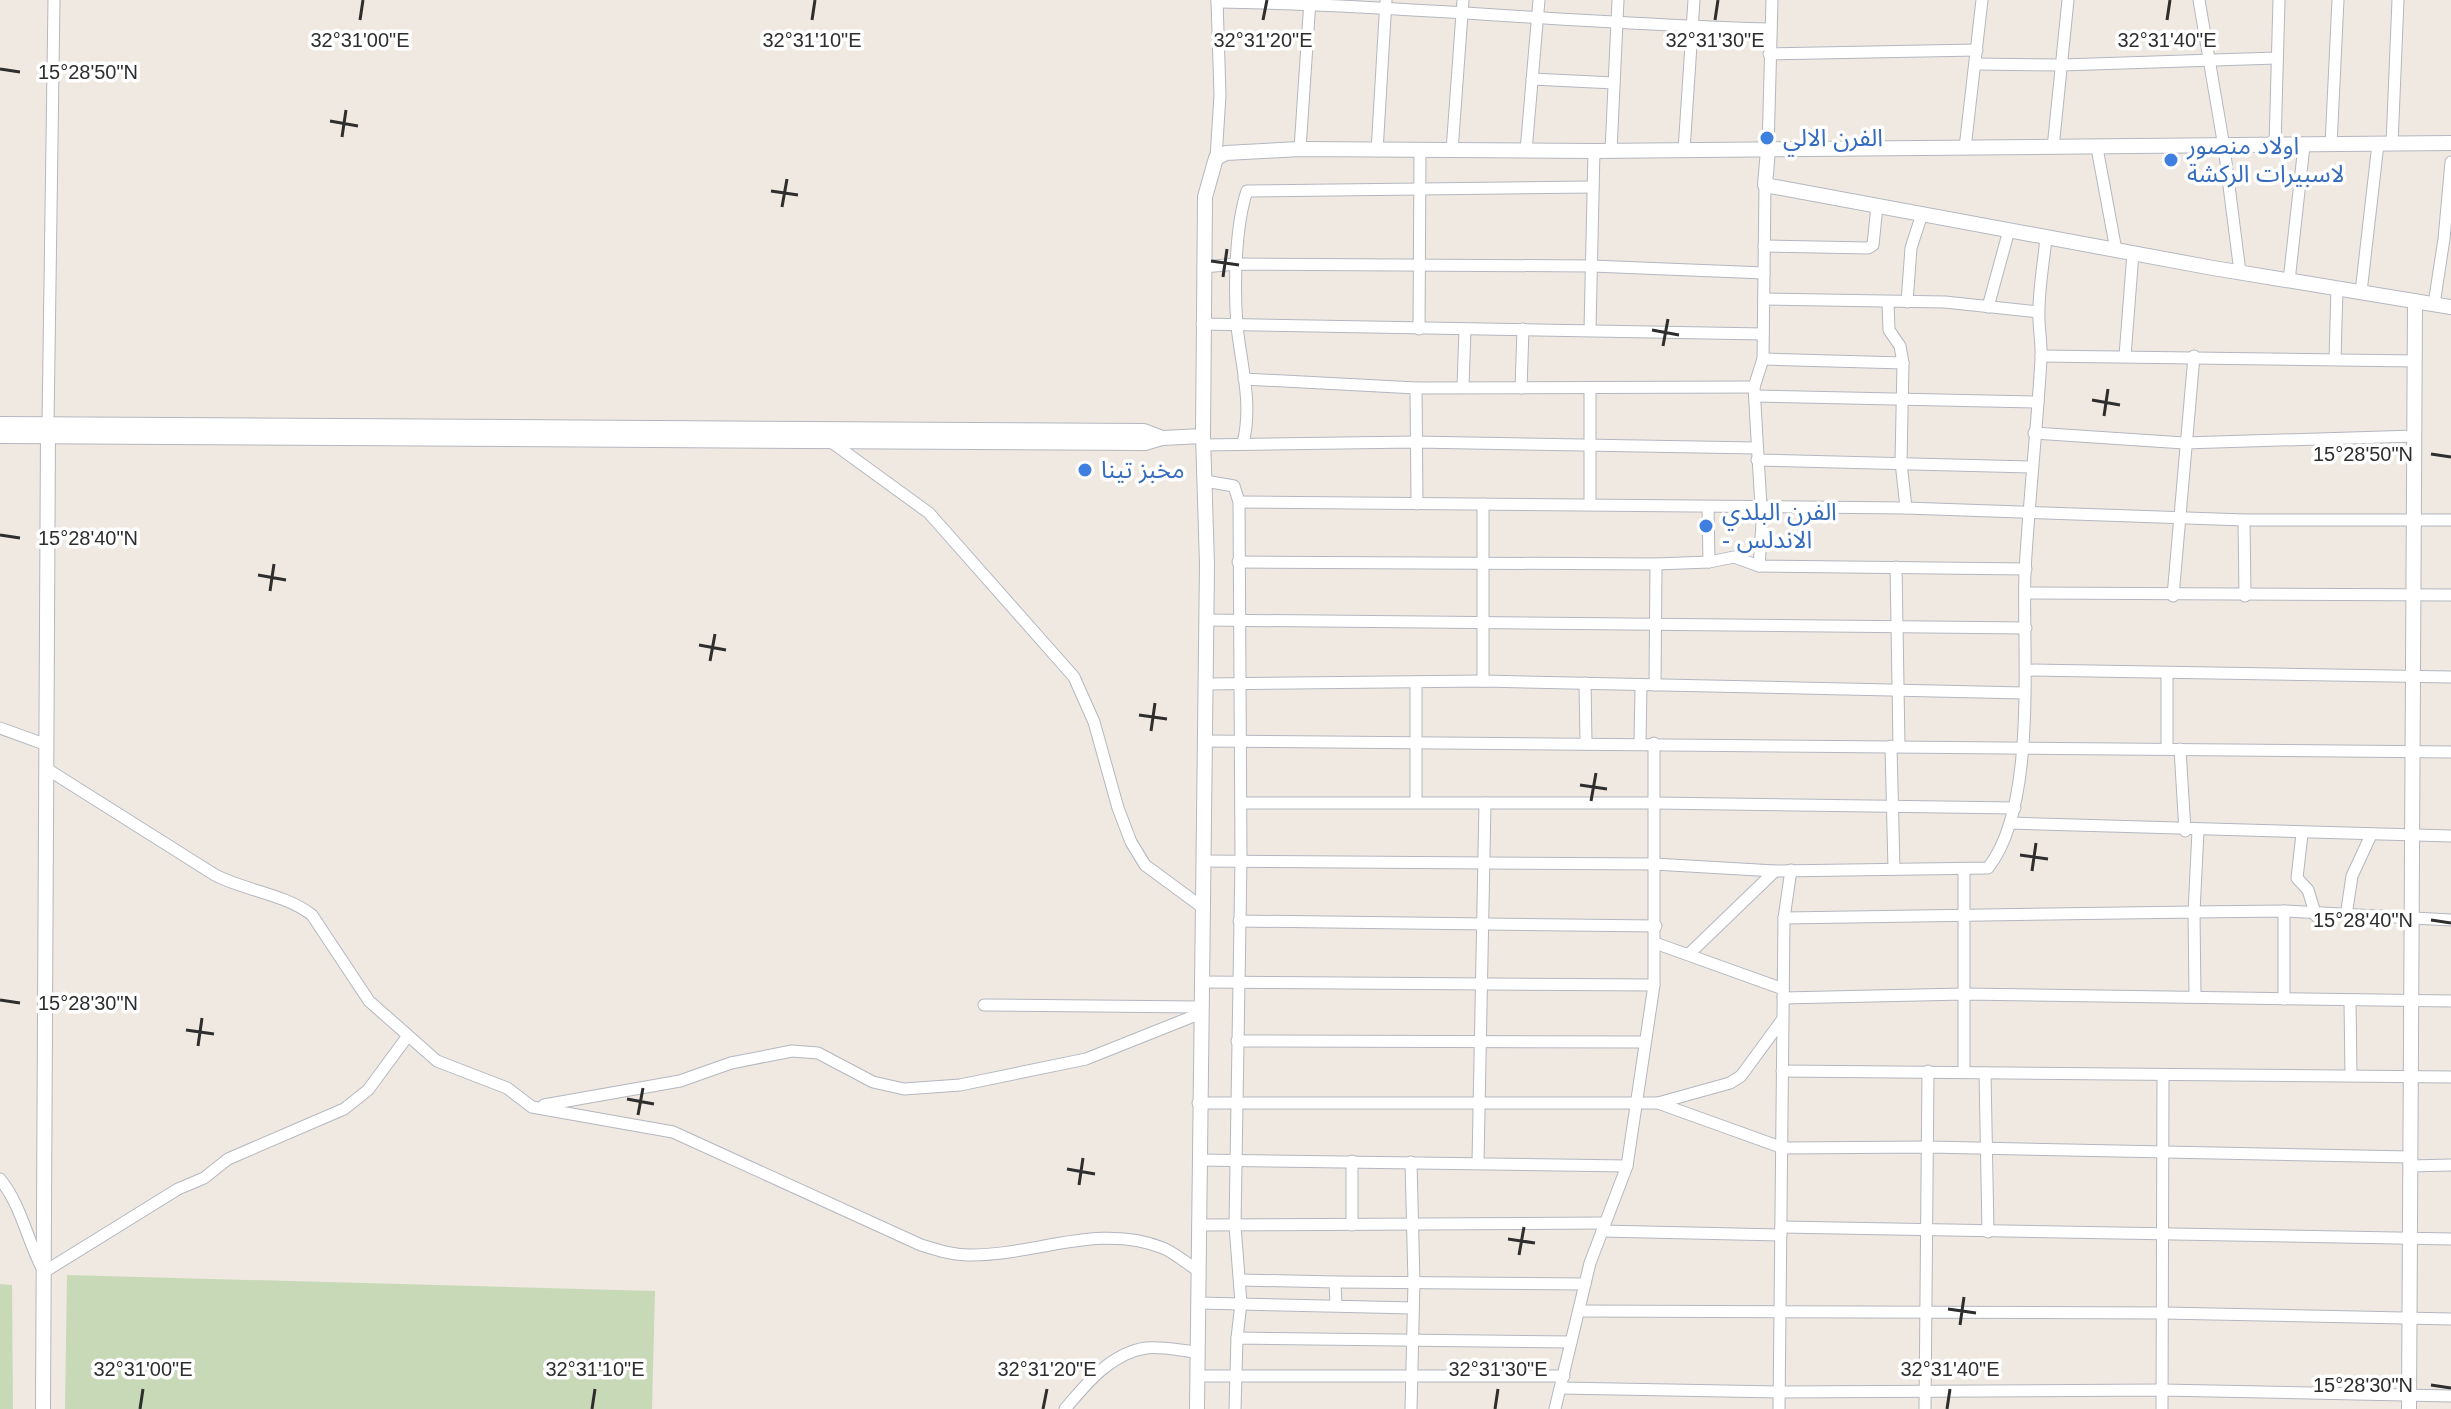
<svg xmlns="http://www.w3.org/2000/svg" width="2451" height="1409" viewBox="0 0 2451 1409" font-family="Arial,'Noto Sans Arabic',sans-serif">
	<rect width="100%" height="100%" fill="#efe9e1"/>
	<g fill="#c8d9b8">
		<path d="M67,1275L655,1291L652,1409H65Z"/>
		<path d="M0,1284L12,1285L13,1409H0Z"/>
	</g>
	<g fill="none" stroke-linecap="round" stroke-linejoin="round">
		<defs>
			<g id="minor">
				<path d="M2199,0L2224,147L2240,272"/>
				<path d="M1217,2C1402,5 1585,24 1770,29"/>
				<path d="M1769,54L1977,50"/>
				<path d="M1976,64L2062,65L2276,58"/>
				<path d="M1532,79L1614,83"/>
				<path d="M2392,144L2398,0"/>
				<path d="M2331,145L2338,0"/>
				<path d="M2275,146L2279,0"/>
				<path d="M1965,148L1982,0"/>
				<path d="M2053,148L2068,0"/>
				<path d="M2097,148L2116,250"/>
				<path d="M1300,149L1310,0"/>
				<path d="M1684,150L1694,0"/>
				<path d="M1768,150L1772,0"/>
				<path d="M1377,151L1386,0"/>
				<path d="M1452,151L1463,0"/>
				<path d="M1526,151L1539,0"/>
				<path d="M1611,151L1618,0"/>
				<path d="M1216,158L1220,95L1217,0"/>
				<path d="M1764,246L1868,248L1873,245L1877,206"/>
				<path d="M1203,267L1237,264L1592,266L1764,273"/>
				<path d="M2289,281L2304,146"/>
				<path d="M2361,292L2378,144"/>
				<path d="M1764,299L1945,302L2038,312"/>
				<path d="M1888,302L1889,330L1900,346L1903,363L1901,462L1906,508"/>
				<path d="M1907,302L1911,248L1922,214"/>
				<path d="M2434,304L2444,239L2451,162"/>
				<path d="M1988,307L2009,230"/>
				<path d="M1202,324L1763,334"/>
				<path d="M1419,329L1420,151"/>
				<path d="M1590,329L1594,151"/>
				<path d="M2041,356L2415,361"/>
				<path d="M2125,356L2133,253"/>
				<path d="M1763,359L1903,363"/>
				<path d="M2335,359L2337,288"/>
				<path d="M1244,379L1416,388L1754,387"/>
				<path d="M1463,386L1465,329"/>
				<path d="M1416,388L1417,504"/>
				<path d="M1521,388L1523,329"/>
				<path d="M1590,389V504"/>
				<path d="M1755,396L2038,402"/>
				<path d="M48,425L54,0"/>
				<path d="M2034,433L2184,443L2415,436"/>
				<path d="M830,441L929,513L1074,677L1094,722L1118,808L1131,842L1145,865L1202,907"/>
				<path d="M1243,443C1253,404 1241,365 1237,326C1234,289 1235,226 1247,191L1593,187"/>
				<path d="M1203,445L1415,442L1756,448"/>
				<path d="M1757,460L2030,467"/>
				<path d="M1205,481L1234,486L1239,502L1241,860L1235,1226L1241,1303L1237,1338"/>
				<path d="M1239,502L1906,508L2244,520H2451"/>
				<path d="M1483,504V681"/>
				<path d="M1708,507L1709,562"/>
				<path d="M2244,520L2245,596"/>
				<path d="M1238,562L1656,564L1709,562L1734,557L1759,566L2026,569"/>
				<path d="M1759,566L1762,524L1754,387L1763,359L1765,185"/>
				<path d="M1896,567L1899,745"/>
				<path d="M2025,593L2451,595"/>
				<path d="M2173,596L2194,356"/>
				<path d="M1206,620L2026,628"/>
				<path d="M2026,670L2451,677"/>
				<path d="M1585,683L1586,743"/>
				<path d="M1206,684L1483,681L2024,693"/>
				<path d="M1655,685L1656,564"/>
				<path d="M0,728L47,745"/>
				<path d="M1205,741L2451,752"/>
				<path d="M1640,742L1641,686"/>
				<path d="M1891,746L1894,869"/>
				<path d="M2167,748V674"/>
				<path d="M2180,749L2185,831"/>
				<path d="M47,769L215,875C246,891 285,894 312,915L369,1001L437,1061L507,1088L532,1107L673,1132L921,1245C937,1250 952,1255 969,1255C1034,1256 1099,1222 1163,1248C1175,1253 1187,1264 1199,1271"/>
				<path d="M1416,802V682"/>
				<path d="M1241,803H1655L2015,808"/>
				<path d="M2010,823L2451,836"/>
				<path d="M2198,831L2194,912L2284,911L2451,920"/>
				<path d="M2302,834L2297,878L2308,890L2316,916"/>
				<path d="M1203,861L1654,864L1775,871L1988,868C2038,805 2022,650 2025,571C2029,500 2037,429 2041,359C2042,342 2038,326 2039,310C2039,286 2044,261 2046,237"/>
				<path d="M1964,870V1072"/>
				<path d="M2346,916L2352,876L2371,835"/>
				<path d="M1784,918L2194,912L2195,996"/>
				<path d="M1239,921L1656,926"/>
				<path d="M1655,943L1783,989"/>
				<path d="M1690,953L1775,871"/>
				<path d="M1201,982L1654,985"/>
				<path d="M1783,998L1964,994L2451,1001"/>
				<path d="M2284,999V911"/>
				<path d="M2350,1001L2351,1075"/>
				<path d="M984,1005L1199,1007"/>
				<path d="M1237,1041L1644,1042"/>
				<path d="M1782,1071L2451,1077"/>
				<path d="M1985,1073L1988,1232"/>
				<path d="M1198,1103H1658L1783,1148L1929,1147L2410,1157"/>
				<path d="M1658,1103L1730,1083L1741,1076L1782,1020"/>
				<path d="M544,1105L680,1081L731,1063L792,1051L818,1053L873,1082L904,1089L960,1085L1086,1059L1199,1014"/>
				<path d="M1199,1160L1627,1166"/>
				<path d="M1478,1162L1485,803"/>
				<path d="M2410,1166L2451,1165"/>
				<path d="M0,1179C22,1206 27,1241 44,1272L178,1189L204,1178L228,1159L344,1109L368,1090L407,1037"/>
				<path d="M1198,1225L1603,1223"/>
				<path d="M1352,1225V1161"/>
				<path d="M1781,1227L2451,1239"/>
				<path d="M1602,1231L1781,1235"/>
				<path d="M1241,1280L1335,1282L1336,1305"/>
				<path d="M1335,1282L1585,1284"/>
				<path d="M1199,1303L1413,1308"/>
				<path d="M1579,1311L2163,1313L2451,1319"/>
				<path d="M1197,1376H1564"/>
				<path d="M1561,1388L1779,1392L2162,1390L2451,1396"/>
				<path d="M1065,1409C1086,1384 1111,1353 1146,1348C1162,1346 1182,1351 1198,1352"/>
				<path d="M1235,1409L1237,1338L1571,1342"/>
				<path d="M1411,1409L1414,1282L1411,1162"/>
				<path d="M1555,1409L1590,1263L1627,1166L1654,985V743"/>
				<path d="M1779,1409L1784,918L1791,870"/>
				<path d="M1925,1409L1928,1071"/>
				<path d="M2162,1409L2163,1075"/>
			</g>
			<g id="tertiary">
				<path d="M1768,150L1765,185L2213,268L2451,307"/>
				<path d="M0,424L1144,431L1162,438"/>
				<path d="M0,436L1145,443L1162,438L1203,436L1205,197L1216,158L1226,153L1300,149L1594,151L2451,143"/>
				<path d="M43,1409L48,429"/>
				<path d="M1197,1409L1207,564L1203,436"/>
				<path d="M2409,1409L2415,301"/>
			</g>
		</defs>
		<use href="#minor" stroke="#b4b7c1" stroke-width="13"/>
		<use href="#tertiary" stroke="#b4b7c1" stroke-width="16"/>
		<use href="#minor" stroke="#fff" stroke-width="11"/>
		<use href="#tertiary" stroke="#fff" stroke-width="14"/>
	</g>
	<path fill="none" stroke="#2e2e2e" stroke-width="3" d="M360,20L363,0M812,20L815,0M1263,20L1267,0M1715,20L1718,0M2167,20L2170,0M0,69L20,72M330,121L358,126M342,137L346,110M771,191L798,195M782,207L787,179M1211,261L1239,265M1223,277L1227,249M1652,330L1679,335M1663,346L1668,319M2092,400L2120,405M2104,416L2108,389M2431,454L2451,457M0,535L20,538M258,575L286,580M270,591L274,564M699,645L726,650M710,661L715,634M1139,715L1167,719M1151,731L1155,703M1580,785L1607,789M1591,801L1596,773M2020,855L2048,859M2032,871L2036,843M2431,920L2451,923M0,1000L20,1003M186,1030L214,1034M198,1046L202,1018M627,1099L654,1104M638,1115L643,1088M1067,1169L1095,1174M1079,1185L1083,1158M1508,1239L1535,1243M1519,1255L1524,1227M1948,1309L1976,1313M1960,1325L1964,1297M2431,1385L2451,1388M140,1409L143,1389M592,1409L595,1389M1043,1409L1047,1389M1495,1409L1498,1389M1947,1409L1950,1389"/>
	<g fill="#3f7fe0" stroke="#fff" stroke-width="3">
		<circle cx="1767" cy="138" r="8"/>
		<circle cx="2171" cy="160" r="8"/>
		<circle cx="1085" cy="470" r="8"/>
		<circle cx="1706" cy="526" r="8"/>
	</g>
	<g text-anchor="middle" stroke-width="7" stroke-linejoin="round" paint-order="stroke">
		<g font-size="24" fill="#366cbe" stroke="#fff" text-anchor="start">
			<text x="1783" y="146">الفرن الالي</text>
			<text x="2187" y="154">اولاد منصور<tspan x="2187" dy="28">لاسبيرات الركشة</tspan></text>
			<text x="1101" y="478">مخبز تينا</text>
			<text x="1722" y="520">الفرن البلدي<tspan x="1722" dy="28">- الاندلس</tspan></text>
		</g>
	</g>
	<g font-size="20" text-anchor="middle" fill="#2e2e2e" stroke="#fff" stroke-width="7" stroke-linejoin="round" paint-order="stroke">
		<text x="360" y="47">32°31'00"E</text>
		<text x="812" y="47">32°31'10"E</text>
		<text x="1263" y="47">32°31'20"E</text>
		<text x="1715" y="47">32°31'30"E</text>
		<text x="2167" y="47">32°31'40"E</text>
		<text x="88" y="79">15°28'50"N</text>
		<text x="2363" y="461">15°28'50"N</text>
		<text x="88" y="545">15°28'40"N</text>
		<text x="2363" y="927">15°28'40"N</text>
		<text x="88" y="1010">15°28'30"N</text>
		<text x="143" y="1376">32°31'00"E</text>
		<text x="595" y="1376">32°31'10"E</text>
		<text x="1047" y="1376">32°31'20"E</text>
		<text x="1498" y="1376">32°31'30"E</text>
		<text x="1950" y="1376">32°31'40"E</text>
		<text x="2363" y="1392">15°28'30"N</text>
	</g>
</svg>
